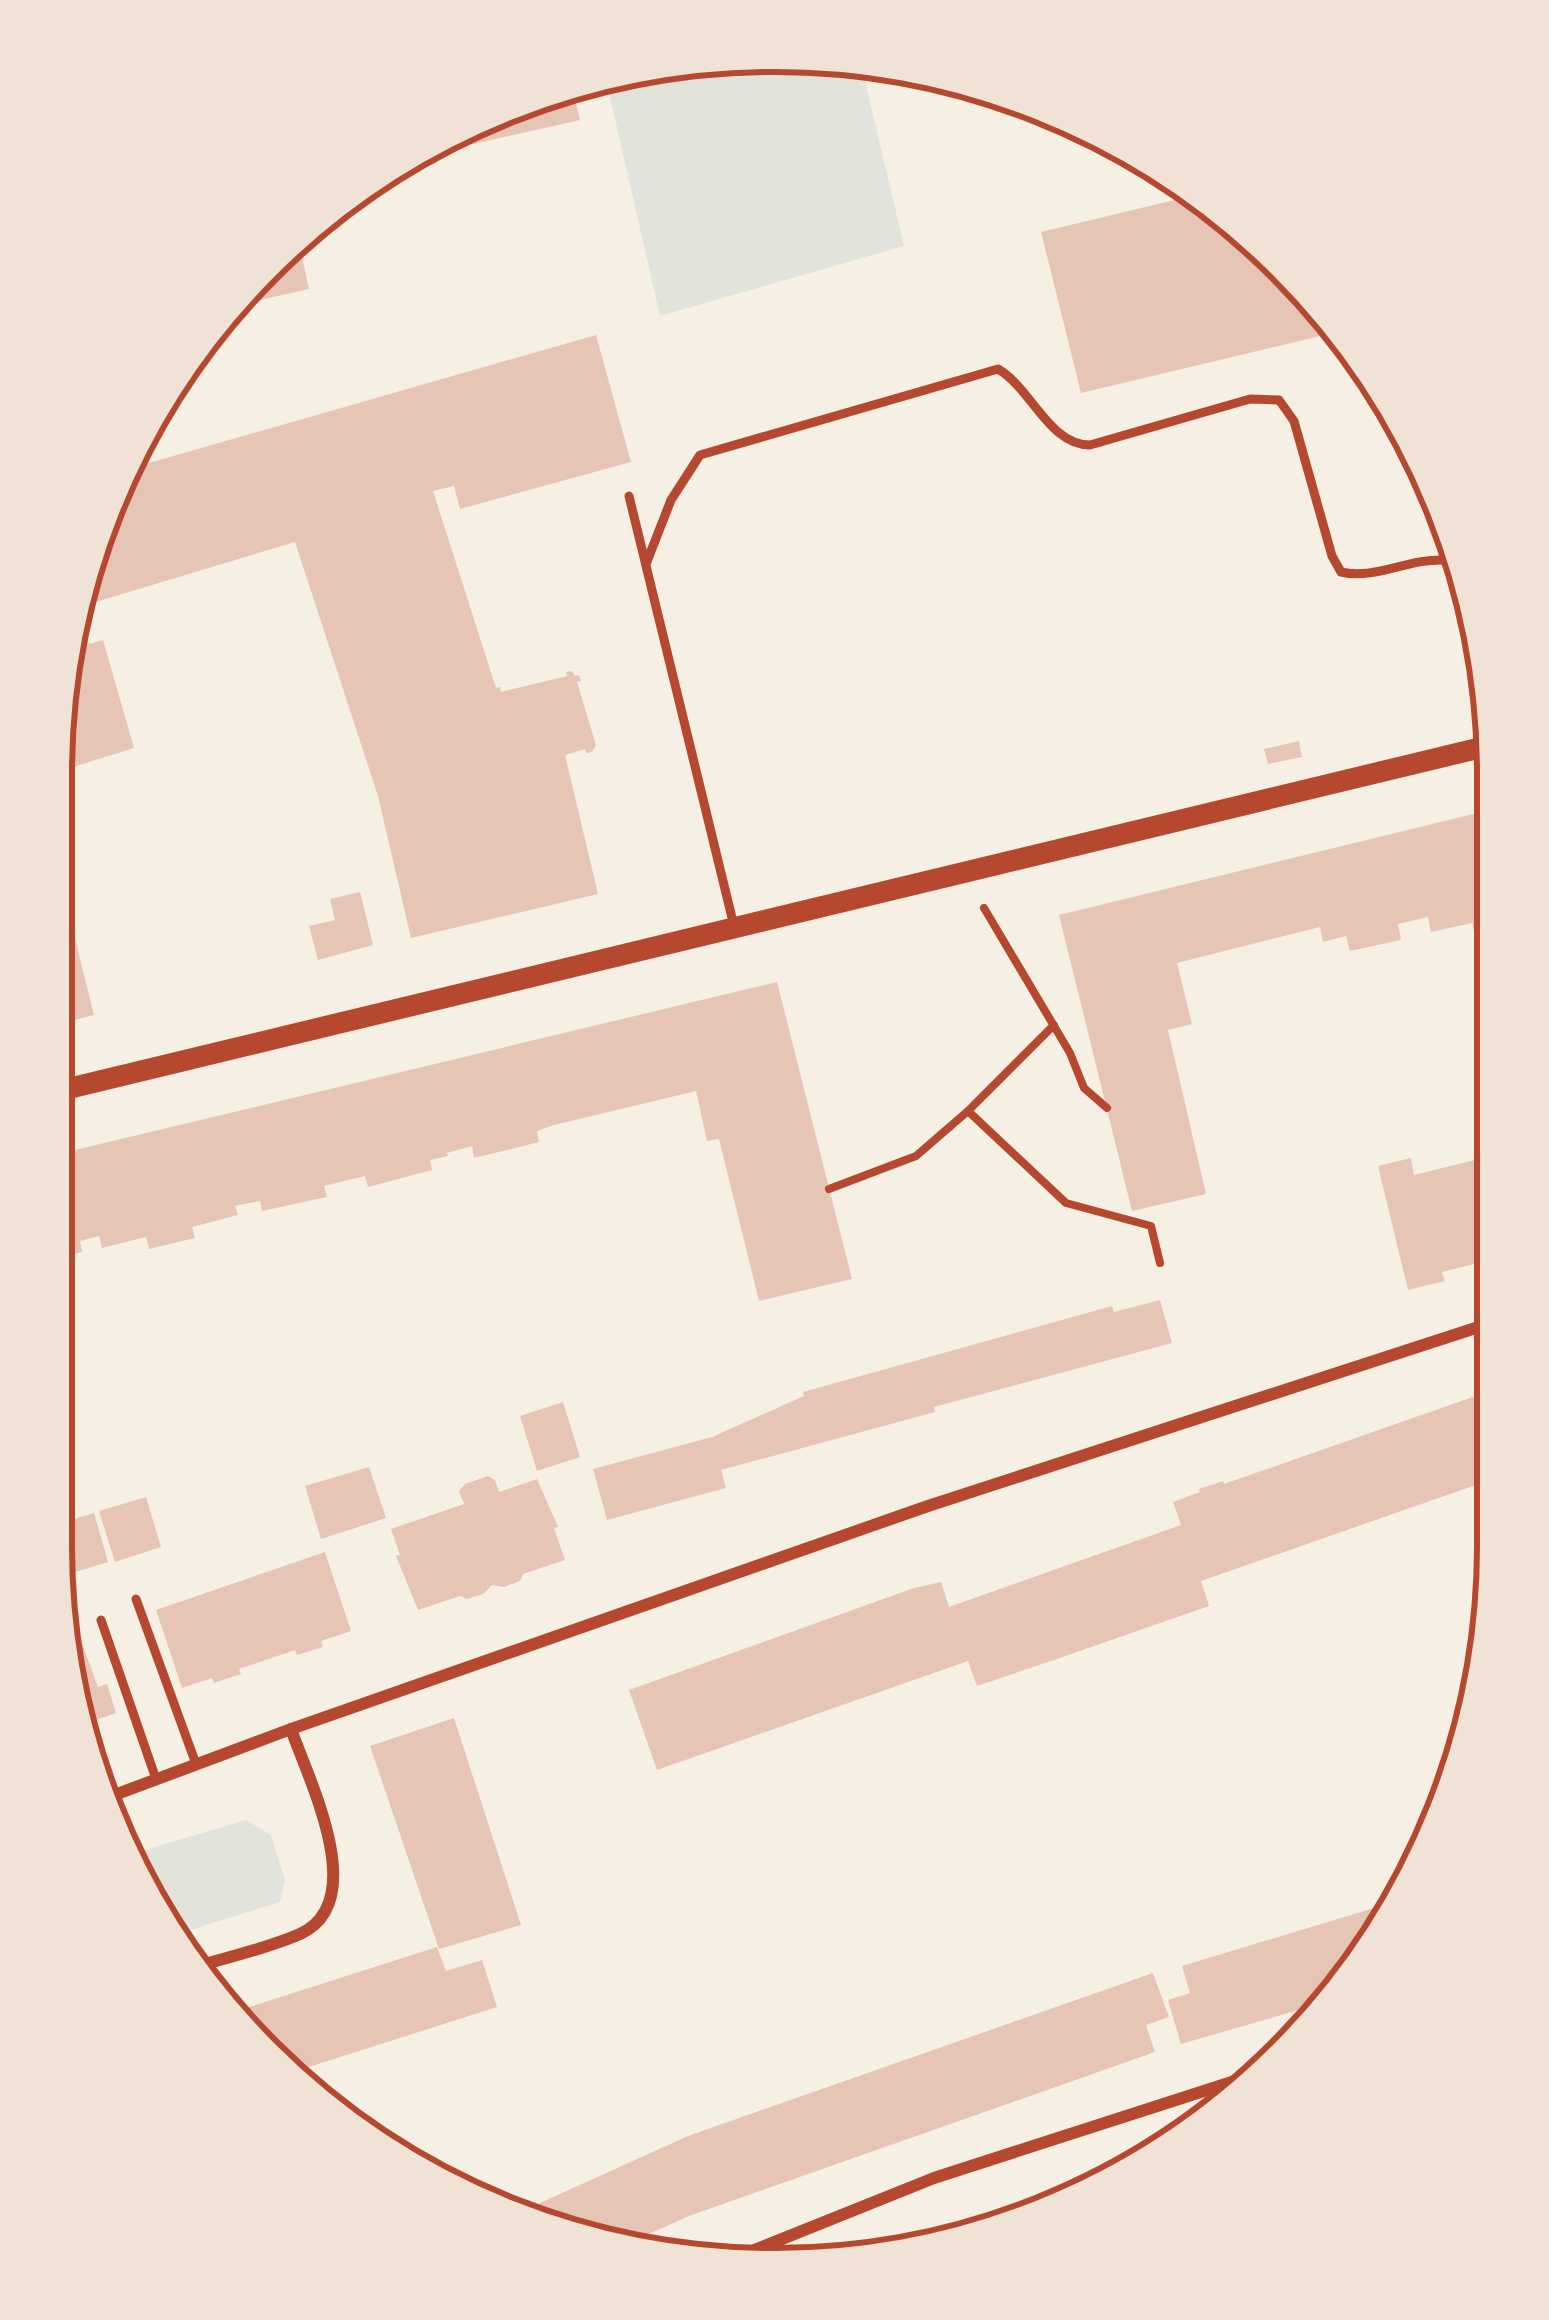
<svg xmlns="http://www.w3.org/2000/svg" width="1549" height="2320" viewBox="0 0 1549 2320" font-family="'Libre Baskerville',serif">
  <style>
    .green { fill: #e2e4dc }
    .building { fill: #e6c5b7 }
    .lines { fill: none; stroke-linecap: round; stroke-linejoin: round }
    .path { stroke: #b5482f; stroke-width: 8 }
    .service { stroke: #b5482f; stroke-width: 9 }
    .minor { stroke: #b5482f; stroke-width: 12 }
    .tertiary { stroke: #b5482f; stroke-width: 21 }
    .rim { fill: none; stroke: #b5482f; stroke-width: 6 }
  </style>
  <rect width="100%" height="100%" fill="#f6efe4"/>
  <!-- green -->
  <g class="green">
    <polygon points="774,51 862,68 904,246 660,316 607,84"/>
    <polygon points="246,1820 271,1835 285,1880 280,1902 168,1937 128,1855"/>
  </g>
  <!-- building -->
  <g class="building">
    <polygon points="573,91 580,120 434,153 436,163 401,171 497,106"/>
    <polygon points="1187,197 1286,262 1333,333 1081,393 1041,232"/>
    <polygon points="298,240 309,289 260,300 254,275 262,263"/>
    <polygon points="596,335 631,462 460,509 454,486 433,491 496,688 500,687 501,692 567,676 566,672 572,671 575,676 579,675 581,681 577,682 596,745 592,752 586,753 585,749 565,755 598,894 411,938 378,796 295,542 79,607 121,471"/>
    <polygon points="79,609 89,644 103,640 134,748 57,772 57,679"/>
    <polygon points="1299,741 1302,757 1268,764 1264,749"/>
    <polygon points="1498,808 1497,927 1474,932 1472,923 1431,932 1428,917 1398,924 1401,940 1350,951 1346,936 1323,942 1320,927 1177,963 1192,1024 1168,1030 1206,1194 1132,1211 1059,915"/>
    <polygon points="360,892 373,945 318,960 309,926 335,920 330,899"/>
    <polygon points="75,938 94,1015 55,1025 55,943"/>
    <polygon points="777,982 852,1279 759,1301 719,1139 707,1141 696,1091 554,1125 537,1131 539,1142 474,1158 472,1146 447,1153 448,1156 430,1160 432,1170 368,1187 365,1176 324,1186 327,1197 262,1211 260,1201 235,1206 238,1215 192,1227 195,1238 149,1249 146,1237 102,1248 99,1236 80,1241 82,1252 53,1259 54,1155"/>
    <polygon points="1487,1157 1495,1190 1494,1259 1442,1272 1445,1281 1408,1290 1378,1166 1411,1158 1414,1175"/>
    <polygon points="1160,1300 1172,1343 934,1407 935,1412 721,1470 726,1488 607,1520 593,1469 712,1437 804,1396 803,1392 1112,1306 1114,1312"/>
    <polygon points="1487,1392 1493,1409 1493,1479 1201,1581 1209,1606 1054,1660 977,1686 968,1661 657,1770 629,1690 914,1588 941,1582 949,1607 1181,1525 1173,1502 1200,1492 1199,1489 1223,1481 1224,1484"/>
    <polygon points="563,1402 580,1457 537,1471 520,1416"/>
    <polygon points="369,1467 386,1518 321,1539 305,1486"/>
    <polygon points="488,1476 495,1480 499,1492 537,1479 558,1527 554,1528 565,1560 523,1574 520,1581 504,1587 492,1585 483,1594 467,1599 460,1596 418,1610 396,1556 400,1555 391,1529 464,1504 459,1491 465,1484"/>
    <polygon points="146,1497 161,1547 115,1562 99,1511"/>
    <polygon points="94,1513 108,1562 56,1578 51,1526"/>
    <polygon points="325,1552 351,1631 321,1641 323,1647 297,1655 295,1650 239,1669 241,1674 214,1683 212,1678 182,1688 156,1610"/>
    <polygon points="77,1630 98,1687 107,1684 116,1713 81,1725 66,1634"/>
    <polygon points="454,1718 521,1925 439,1949 370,1746"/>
    <polygon points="1397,1901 1326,2002 1181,2044 1168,2000 1190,1993 1182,1966"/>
    <polygon points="437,1947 446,1971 482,1960 497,2007 290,2073 234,2012"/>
    <polygon points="1153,1973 1169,2017 1146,2025 1155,2052 689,2216 626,2244 509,2217 688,2136"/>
  </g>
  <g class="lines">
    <!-- path -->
    <g class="path">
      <polyline points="984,908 1070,1053 1084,1088 1107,1108"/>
      <polyline points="968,1111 1066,1203 1151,1226 1160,1263"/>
      <polyline points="829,1189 916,1156 968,1111 1054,1025"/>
    </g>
    <!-- service -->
    <g class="service">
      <polyline points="629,496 734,926"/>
      <path d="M 646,564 L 671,500 L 700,455 L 998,369 C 1031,388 1049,445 1090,445 L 1250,399 L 1279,400 L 1294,421 L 1332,556 L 1341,572 C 1376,580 1409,558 1445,560 L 1460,584"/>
      <polyline points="136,1599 196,1764"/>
      <polyline points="101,1620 156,1779"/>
    </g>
    <!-- minor -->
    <g class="minor">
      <polyline points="101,1800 291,1729 928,1506 1494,1322"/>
      <path d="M 192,1968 C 227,1957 266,1949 300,1934 C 371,1902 309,1781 291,1729"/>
      <polyline points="717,2265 934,2178 1269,2070"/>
    </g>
    <!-- tertiary -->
    <polyline class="tertiary" points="54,1092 1492,745"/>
  </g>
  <!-- crop -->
  <path d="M0 0H1549V2320H0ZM774 72H775A702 702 0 0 1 1477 774V1546A702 702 0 0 1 775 2248H774A702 702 0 0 1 72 1546V774A702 702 0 0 1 774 72Z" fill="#f1e2d6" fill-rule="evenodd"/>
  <path class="rim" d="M774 72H775A702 702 0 0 1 1477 774V1546A702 702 0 0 1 775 2248H774A702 702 0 0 1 72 1546V774A702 702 0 0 1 774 72Z"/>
</svg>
